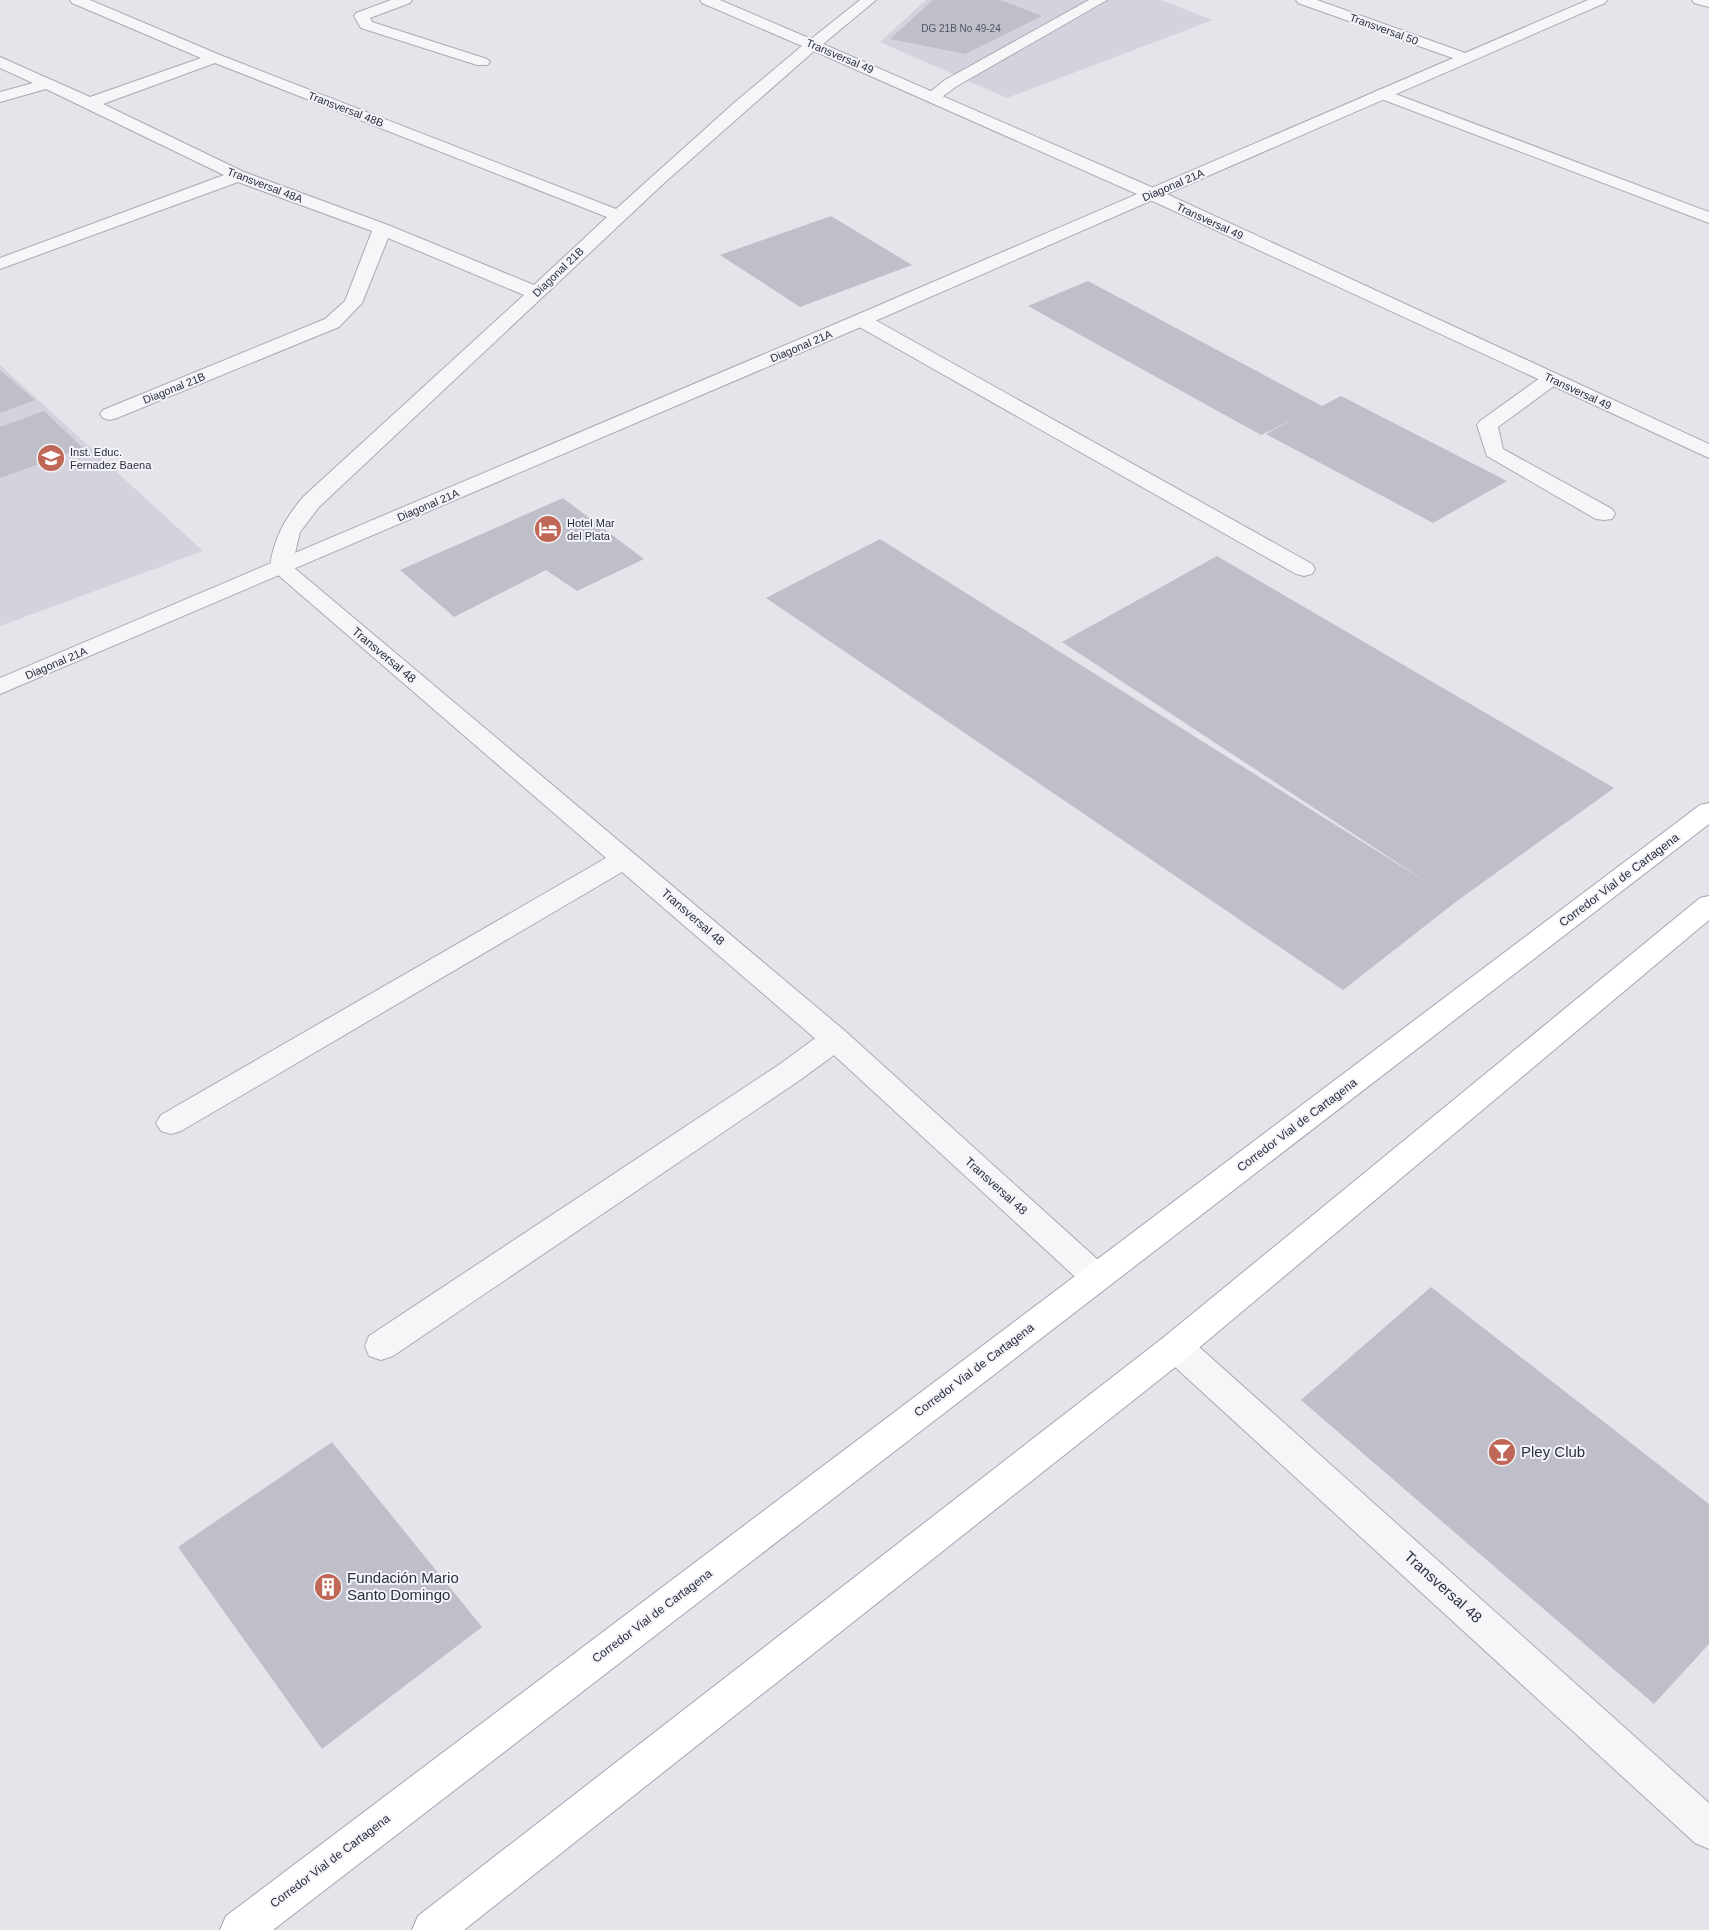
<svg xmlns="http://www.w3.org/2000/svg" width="1709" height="1930" viewBox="0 0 1709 1930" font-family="Helvetica,sans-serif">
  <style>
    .built { fill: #d2d3dc }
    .building { fill: #bebfc9 }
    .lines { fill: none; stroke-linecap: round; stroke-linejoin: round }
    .service-casing { stroke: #a9aab4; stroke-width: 2 }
    .minor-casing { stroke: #a9aab4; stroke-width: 2 }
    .tertiary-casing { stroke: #a9aab4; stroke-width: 2 }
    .primary-casing { stroke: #a4a6b4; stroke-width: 2 }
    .service { fill: #f6f6f9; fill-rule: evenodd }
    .minor { fill: #f6f6f9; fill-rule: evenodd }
    .tertiary { fill: #f6f6f9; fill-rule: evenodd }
    .primary { fill: #fff; fill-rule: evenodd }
    .labels { text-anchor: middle; stroke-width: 4; stroke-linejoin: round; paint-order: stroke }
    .number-label { font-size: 10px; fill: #515263 }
    .far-street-label { font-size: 11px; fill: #2d2e41; stroke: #f3f4f8 }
    .far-poi-label { font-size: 11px; fill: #2d2e41; stroke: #f3f4f8; text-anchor: start }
    .street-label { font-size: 12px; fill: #2d2e41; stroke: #f3f4f8 }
    .near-poi-label { font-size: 15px; fill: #2d2e41; stroke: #f3f4f8; text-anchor: start }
    .near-street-label { font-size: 15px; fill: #2d2e41; stroke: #f3f4f8 }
  </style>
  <rect width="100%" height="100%" fill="#e4e4ea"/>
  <!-- built -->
  <g class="built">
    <polygon points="926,0 1161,0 1213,20 1007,98 880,42"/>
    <polygon points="0,365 203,551 0,626"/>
  </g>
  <!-- building -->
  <g class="building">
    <polygon points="933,0 1000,0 1042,16 965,54 890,39"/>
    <polygon points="831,216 912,265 800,307 720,255"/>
    <polygon points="1088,281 1322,406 1341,396 1507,481 1433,523 1266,434 1296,418 1261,435 1028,306"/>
    <polygon points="0,370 35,400 0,413"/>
    <polygon points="44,411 83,448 0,478 0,427"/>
    <polygon points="563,498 644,559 577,591 546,570 454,617 400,570"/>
    <polygon points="880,539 1428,883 1062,642 1217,556 1614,788 1457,901 1343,990 766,598"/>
    <polygon points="1431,1287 1709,1504 1709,1644 1654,1704 1301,1400"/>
    <polygon points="332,1442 482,1627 322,1749 178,1547"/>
  </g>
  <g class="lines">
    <defs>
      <g id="service">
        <polygon points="1089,0 1107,0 957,86 939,99 927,99 925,96 945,80"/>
        <polygon points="861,314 868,316 1312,564 1315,569 1312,574 1304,576 1296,574 854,324 852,320 854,316"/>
        <polygon points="1551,373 1558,375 1561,379 1558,383 1498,427 1503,449 1612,509 1615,514 1612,519 1604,520 1596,519 1487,456 1477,425 1480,421 1544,375"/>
        <polygon points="835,1028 845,1031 849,1039 845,1047 800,1080 393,1356 381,1360 369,1356 365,1346 369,1336 780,1064 825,1031"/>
      </g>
      <g id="minor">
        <path d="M 70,0 L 90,0 L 220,55 L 616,209 L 734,103 L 802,46 L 702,3 L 700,0 L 720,0 L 811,39 L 860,0 L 876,0 L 823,44 L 1158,190 L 1709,444 L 1709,458 L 1146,198 L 814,51 L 663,184 L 319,507 L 300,532 L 292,566 L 845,1031 L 1107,1268 L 1112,1277 L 1107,1286 L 1096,1290 L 1085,1286 L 825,1047 L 622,872 L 181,1131 L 171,1134 L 161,1131 L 156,1123 L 161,1115 L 606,858 L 270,568 C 273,539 285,519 303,497 L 524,295 L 388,238 L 362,303 L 339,327 L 117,418 L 110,420 L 103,418 L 100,414 L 103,410 L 325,319 L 345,301 L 372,231 L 238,182 L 0,269 L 0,258 L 224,175 L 46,89 L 0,102 L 0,92 L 33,83 L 0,68 L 0,57 L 90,97 L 201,58 L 72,3 ZM 215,63 L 607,217 L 534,285 L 388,225 L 244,172 L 103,104 Z"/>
        <polygon points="391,0 412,0 410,3 370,18 372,22 487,59 490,62 487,65 477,65 361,28 354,16 356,13"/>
        <polygon points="1296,0 1317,0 1471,55 1474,58 1471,61 1461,61 1298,3"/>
        <polygon points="1692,0 1709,0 1709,7 1694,3"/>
        <polygon points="1382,89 1709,212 1709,223 1376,97 1374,94 1376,91"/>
        <polygon points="1176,1333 1188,1337 1709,1803 1709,1849 1695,1843 1164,1357 1160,1347 1164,1337"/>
      </g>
      <polygon id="tertiary" points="1588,0 1607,0 1605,3 868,324 0,694 0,678 854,316"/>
      <g id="primary">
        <polygon points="1709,803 1709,824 273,1930 220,1930 226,1916 1700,805"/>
        <polygon points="1709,896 1709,920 1188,1357 464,1930 412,1930 418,1916 1164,1337 1700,898"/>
      </g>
    </defs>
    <!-- service casing -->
    <use href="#service" class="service-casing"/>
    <!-- minor casing -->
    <use href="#minor" class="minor-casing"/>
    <!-- tertiary casing -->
    <use href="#tertiary" class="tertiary-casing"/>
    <!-- primary casing -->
    <use href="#primary" class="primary-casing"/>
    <!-- service -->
    <use href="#service" class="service"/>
    <!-- minor -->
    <use href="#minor" class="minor"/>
    <!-- tertiary -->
    <use href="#tertiary" class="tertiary"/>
    <!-- primary -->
    <use href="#primary" class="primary"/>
  </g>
  <!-- icons -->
  <defs>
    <symbol id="school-disc" viewBox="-11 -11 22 22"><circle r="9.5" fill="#c06857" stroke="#f3f4f8"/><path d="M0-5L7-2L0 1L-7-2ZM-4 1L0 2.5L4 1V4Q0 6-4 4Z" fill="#fff"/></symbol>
    <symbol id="hotel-disc" viewBox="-11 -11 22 22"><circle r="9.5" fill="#c06857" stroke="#f3f4f8"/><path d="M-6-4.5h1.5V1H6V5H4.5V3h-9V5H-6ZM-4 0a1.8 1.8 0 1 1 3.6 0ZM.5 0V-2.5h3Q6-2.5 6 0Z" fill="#fff"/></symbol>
    <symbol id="bar-disc" viewBox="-11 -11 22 22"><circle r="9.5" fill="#c06857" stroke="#f3f4f8"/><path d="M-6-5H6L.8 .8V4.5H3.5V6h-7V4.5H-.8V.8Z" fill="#fff"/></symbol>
    <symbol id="building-disc" viewBox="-11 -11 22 22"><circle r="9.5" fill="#c06857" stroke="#f3f4f8"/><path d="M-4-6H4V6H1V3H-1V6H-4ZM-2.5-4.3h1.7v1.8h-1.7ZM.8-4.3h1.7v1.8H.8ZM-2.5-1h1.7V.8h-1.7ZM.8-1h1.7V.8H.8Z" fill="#fff"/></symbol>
  </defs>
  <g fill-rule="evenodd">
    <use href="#school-disc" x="35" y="442" width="32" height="32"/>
    <use href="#hotel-disc" x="532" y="513" width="32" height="32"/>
    <use href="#bar-disc" x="1486" y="1436" width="32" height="32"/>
    <use href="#building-disc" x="312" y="1571" width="32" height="32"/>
  </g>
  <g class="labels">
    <!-- number labels -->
    <g class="number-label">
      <text x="961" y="32">DG 21B No 49-24</text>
    </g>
    <!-- far-street labels -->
    <g class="far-street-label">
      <text transform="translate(1384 29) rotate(20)" y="4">Transversal 50</text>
      <text transform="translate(840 56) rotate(23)" y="4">Transversal 49</text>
      <text transform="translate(346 109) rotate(21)" y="4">Transversal 48B</text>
      <text transform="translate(265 185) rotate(21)" y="4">Transversal 48A</text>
      <text transform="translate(1173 185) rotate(-23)" y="4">Diagonal 21A</text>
      <text transform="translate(1210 221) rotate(25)" y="4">Transversal 49</text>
      <text transform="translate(558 272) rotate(-44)" y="4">Diagonal 21B</text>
      <text transform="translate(801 346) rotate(-23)" y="4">Diagonal 21A</text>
      <text transform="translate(174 388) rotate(-22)" y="4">Diagonal 21B</text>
      <text transform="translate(1578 391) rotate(25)" y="4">Transversal 49</text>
      <text transform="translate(428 505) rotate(-23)" y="4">Diagonal 21A</text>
      <text transform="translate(56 663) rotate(-23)" y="4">Diagonal 21A</text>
    </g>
    <!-- far-poi labels -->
    <g class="far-poi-label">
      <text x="70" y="456">Inst. Educ.<tspan x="70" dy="13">Fernadez Baena</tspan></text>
      <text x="567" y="527">Hotel Mar<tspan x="567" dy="13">del Plata</tspan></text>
    </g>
    <!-- street labels -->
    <g class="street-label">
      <text transform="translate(384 655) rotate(40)" y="4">Transversal 48</text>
      <text transform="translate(1619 880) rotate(-37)" y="4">Corredor Vial de Cartagena</text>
      <text transform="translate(693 917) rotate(41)" y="4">Transversal 48</text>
      <text transform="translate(1297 1125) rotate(-37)" y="4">Corredor Vial de Cartagena</text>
      <text transform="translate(996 1186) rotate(42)" y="4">Transversal 48</text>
      <text transform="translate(974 1370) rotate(-37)" y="4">Corredor Vial de Cartagena</text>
      <text transform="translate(652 1616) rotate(-37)" y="4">Corredor Vial de Cartagena</text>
      <text transform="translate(330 1861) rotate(-37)" y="4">Corredor Vial de Cartagena</text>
    </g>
    <!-- near-poi labels -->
    <g class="near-poi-label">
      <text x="1521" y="1457">Pley Club</text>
      <text x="347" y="1583">Fundación Mario<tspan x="347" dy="17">Santo Domingo</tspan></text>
    </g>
    <!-- near-street labels -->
    <g class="near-street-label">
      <text transform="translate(1443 1587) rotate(42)" y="5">Transversal 48</text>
    </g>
  </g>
</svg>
